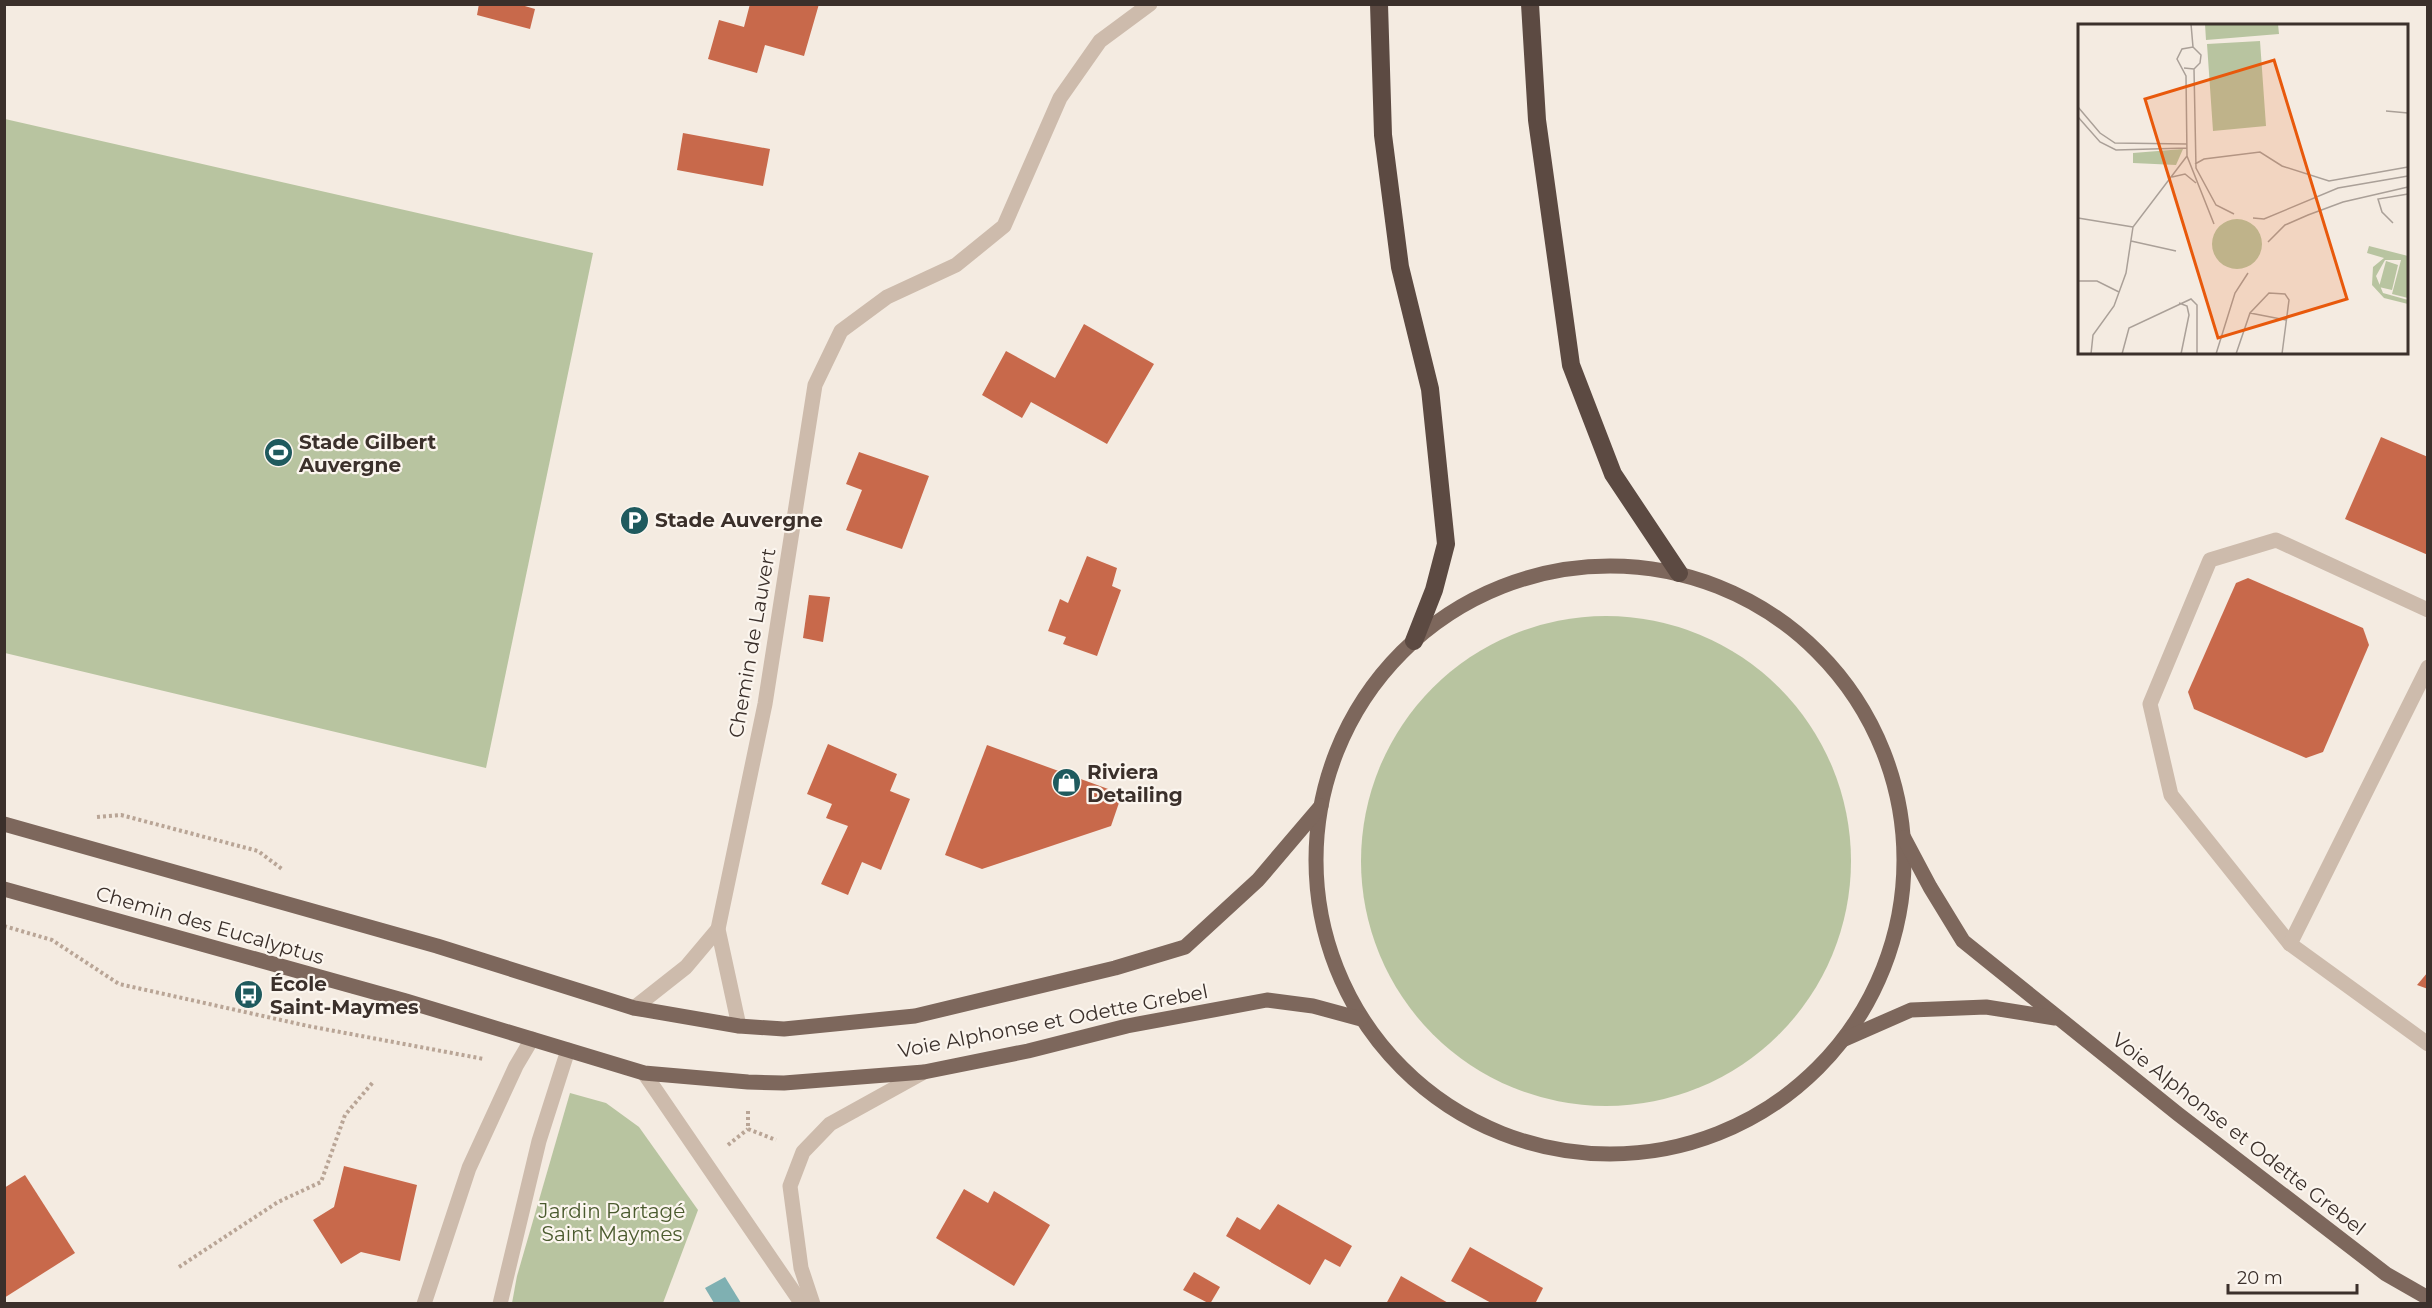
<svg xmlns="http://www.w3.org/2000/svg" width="2432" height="1308" viewBox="0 0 2432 1308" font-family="Montserrat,sans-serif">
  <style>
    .green { fill: #b8c4a0 }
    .water { fill: #7fb0b2 }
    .building { fill: #c8694b }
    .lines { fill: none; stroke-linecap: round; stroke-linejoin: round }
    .path { stroke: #b9a596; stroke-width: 4; stroke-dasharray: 3 3; stroke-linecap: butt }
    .minor { stroke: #cdbbac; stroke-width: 15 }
    .major { stroke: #7d675c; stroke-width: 15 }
    .highway { stroke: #5c4a42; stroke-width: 18 }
    .labels { text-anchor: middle; stroke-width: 4.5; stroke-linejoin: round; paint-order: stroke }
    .poi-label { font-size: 20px; font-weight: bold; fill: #3b302b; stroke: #fbf5ee; text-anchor: start }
    .street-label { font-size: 20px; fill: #3b302b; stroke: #fbf5ee }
    .park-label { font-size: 20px; fill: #4a5a2e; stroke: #fbf5ee }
    .inset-road { fill: none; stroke: #aaa098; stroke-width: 1.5 }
    .view { fill: #e8590c; fill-opacity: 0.15; stroke: #e8590c; stroke-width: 3 }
    .inset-edge { fill: none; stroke: #3b302b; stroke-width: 3 }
  </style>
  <rect width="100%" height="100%" fill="#f4ebe1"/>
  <!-- green -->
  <g class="green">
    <polygon points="5,119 593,253 486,768 5,653"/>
    <circle cx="1606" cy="861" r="245"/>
    <polygon points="570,1093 606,1103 639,1127 698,1210 663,1303 512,1303 517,1276"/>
  </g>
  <!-- water -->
  <polygon class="water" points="725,1277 741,1303 714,1303 705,1288"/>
  <!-- building -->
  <g class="building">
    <polygon points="479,4 518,4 535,9 530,29 477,15"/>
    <polygon points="750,4 819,4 804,56 765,45 757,73 708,59 719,20 744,27"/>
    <polygon points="683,133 770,149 763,186 677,170"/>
    <polygon points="1084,324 1154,364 1107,444 1031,402 1022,418 982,395 1006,351 1055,378"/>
    <polygon points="2381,437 2428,457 2428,555 2345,519"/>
    <polygon points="859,452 929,476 902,549 846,530 862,490 846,484"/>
    <polygon points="1087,556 1117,568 1112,586 1121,590 1097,656 1063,644 1066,637 1048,631 1060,599 1068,603"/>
    <polygon points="2248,578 2363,628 2369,645 2323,752 2306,758 2194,709 2188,692 2236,583"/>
    <polygon points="809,595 830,597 823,642 803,638"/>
    <polygon points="828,744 897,774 890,791 910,799 881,870 862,862 848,895 821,884 848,826 826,818 832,804 807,794"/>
    <polygon points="987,745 1122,794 1111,826 982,869 945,855"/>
    <polygon points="2428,972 2428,989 2417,985"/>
    <polygon points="344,1166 417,1185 400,1261 361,1252 341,1264 313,1220 334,1207"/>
    <polygon points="25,1175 75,1253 4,1298 4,1188"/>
    <polygon points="964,1189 988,1203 994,1191 1050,1225 1014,1286 936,1238"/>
    <polygon points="1278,1204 1352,1246 1340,1267 1325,1259 1310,1285 1226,1236 1237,1217 1260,1230"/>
    <polygon points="1470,1247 1543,1288 1535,1304 1493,1304 1451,1281"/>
    <polygon points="1194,1272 1220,1287 1210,1304 1183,1290"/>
    <polygon points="1401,1276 1450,1304 1386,1304"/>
  </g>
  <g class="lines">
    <!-- path -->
    <g class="path">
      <polyline points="97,817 121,815 258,851 282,869"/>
      <polyline points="4,926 52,940 119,984 308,1026 484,1059"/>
      <polyline points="748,1111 748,1129"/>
      <polyline points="748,1129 776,1140"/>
      <polyline points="728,1145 748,1129"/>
      <polyline points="179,1267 278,1202 321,1182 345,1115 374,1081"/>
    </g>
    <!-- minor -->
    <g class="minor">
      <polyline points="2428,610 2276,540 2210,560 2150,704 2171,795 2290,944 2428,1044"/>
      <polyline points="2290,944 2428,667"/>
      <polyline points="634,1008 686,967 718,929"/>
      <polyline points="739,1026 718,929 765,704 815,385 841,331 887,297 956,265 1004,226 1060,98 1100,41 1150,4"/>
      <polyline points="644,1073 802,1304"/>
      <polyline points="424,1304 469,1168 516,1066 532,1039"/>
      <polyline points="500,1304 539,1141 568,1050"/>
      <polyline points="813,1304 801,1268 790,1186 803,1152 830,1124 924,1072"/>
    </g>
    <!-- major -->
    <g class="major">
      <circle cx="1610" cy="860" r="294"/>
      <polyline points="4,824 437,946 634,1008 739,1026 784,1029 915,1016 1115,968 1185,947 1258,880 1321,806"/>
      <polyline points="1904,838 1930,887 1963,941 2178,1114 2386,1274 2428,1298"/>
      <polyline points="4,889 406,1001 644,1073 748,1082 784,1083 924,1072 1028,1051 1127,1026 1267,1000 1313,1006 1361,1019"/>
      <polyline points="1845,1039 1911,1010 1986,1007 2055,1018"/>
    </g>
    <!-- highway -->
    <g class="highway">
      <polyline points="1379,4 1383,135 1400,267 1430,389 1446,544 1434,590 1414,641"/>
      <polyline points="1530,4 1537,120 1571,365 1613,474 1679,573"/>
    </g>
  </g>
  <!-- icons -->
  <defs>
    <symbol id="stadium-disc" viewBox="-11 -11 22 22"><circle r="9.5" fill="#1f5a5e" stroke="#fbf5ee"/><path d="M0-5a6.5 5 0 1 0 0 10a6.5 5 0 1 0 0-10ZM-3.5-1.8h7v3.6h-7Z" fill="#fff"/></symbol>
    <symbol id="parking-disc" viewBox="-11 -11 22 22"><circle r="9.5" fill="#1f5a5e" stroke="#fbf5ee"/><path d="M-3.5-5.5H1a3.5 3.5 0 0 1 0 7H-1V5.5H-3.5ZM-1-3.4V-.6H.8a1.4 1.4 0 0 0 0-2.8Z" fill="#fff"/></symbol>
    <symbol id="shop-disc" viewBox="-11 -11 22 22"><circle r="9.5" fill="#1f5a5e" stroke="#fbf5ee"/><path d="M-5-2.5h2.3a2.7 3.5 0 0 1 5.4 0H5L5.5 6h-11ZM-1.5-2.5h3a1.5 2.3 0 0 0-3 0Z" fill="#fff"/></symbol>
    <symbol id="bus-disc" viewBox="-11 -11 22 22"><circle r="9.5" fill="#1f5a5e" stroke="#fbf5ee"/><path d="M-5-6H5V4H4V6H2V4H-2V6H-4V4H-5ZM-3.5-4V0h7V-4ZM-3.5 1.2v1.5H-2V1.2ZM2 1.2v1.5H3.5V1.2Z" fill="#fff"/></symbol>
  </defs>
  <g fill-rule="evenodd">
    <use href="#stadium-disc" x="262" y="436" width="33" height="33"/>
    <use href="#parking-disc" x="618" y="504" width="33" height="33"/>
    <use href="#shop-disc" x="1050" y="766" width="33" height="33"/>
    <use href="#bus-disc" x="232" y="978" width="33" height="33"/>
  </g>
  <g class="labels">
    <!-- poi labels -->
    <g class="poi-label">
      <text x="299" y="449">Stade Gilbert<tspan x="299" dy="23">Auvergne</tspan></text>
      <text x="655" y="527">Stade Auvergne</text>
      <text x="1087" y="779">Riviera<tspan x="1087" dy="23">Detailing</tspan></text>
      <text x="270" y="991">École<tspan x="270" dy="23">Saint-Maymes</tspan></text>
    </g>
    <!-- street labels -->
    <g class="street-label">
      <text transform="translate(752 643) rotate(-80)" y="7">Chemin de Lauvert</text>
      <text transform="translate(210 925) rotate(16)" y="7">Chemin des Eucalyptus</text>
      <text transform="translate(1053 1021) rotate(-11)" y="7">Voie Alphonse et Odette Grebel</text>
      <text transform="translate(2239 1134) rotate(38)" y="7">Voie Alphonse et Odette Grebel</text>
    </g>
    <!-- park labels -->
    <g class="park-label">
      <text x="612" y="1218">Jardin Partagé<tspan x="612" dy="23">Saint Maymes</tspan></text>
    </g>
  </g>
  <!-- overview -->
  <g transform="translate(2078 24)">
    <rect width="330" height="330" fill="#f4ebe1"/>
    <path d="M 127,0 L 200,0 L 201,10 L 128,16 ZM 182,17 L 188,102 L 135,107 L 129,20 ZM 105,125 L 98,141 L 55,139 L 55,129 ZM134 220a25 25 0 1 1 50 0a25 25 0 1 1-50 0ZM 291,222 L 330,232 L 330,274 L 314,270 L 323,236 L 307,236 L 298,252 L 305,269 L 330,276 L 330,280 L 306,274 L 294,261 L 295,243 L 306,234 L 289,229 ZM 308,237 L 320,241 L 314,266 L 301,263 Z" fill="#b8c4a0"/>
    <path class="inset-road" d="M 113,0 L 115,23M 106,44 L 116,45 L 122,39 L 123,31 L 115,23 L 104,25 L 99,35 L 108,52 L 109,132 L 136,200M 116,45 L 118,144 L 138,181 L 156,190M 0,83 L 22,109 L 37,119 L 109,120M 308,87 L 330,89M 0,93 L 22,118 L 38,126 L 109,124M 117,140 L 126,135 L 182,128 L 204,142 L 251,157 L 330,143M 94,153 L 107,150 L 118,159M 0,194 L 55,203M 175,194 L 186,195 L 260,164 L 330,152M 315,199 L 304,188 L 300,175 L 330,170M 53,217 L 98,227M 190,218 L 207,201 L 230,191 L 265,178 L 330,163M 0,257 L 19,257 L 41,268M 101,279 L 109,282 L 111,291 L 103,330M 172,289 L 208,296M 13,330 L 15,311 L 36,282 L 48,249 L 55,203 L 109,132M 44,330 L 51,304 L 113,275 L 119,281 L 119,330M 138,330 L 157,269 L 170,249M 158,330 L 172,289 L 191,269 L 207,270 L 211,276 L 204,330"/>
    <path class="view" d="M 196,36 L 269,275 L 140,314 L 67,75 Z"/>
    <rect width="330" height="330" class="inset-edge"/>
  </g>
  <!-- border -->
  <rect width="2432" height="1308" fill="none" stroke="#3b302b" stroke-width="12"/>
  <!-- scale -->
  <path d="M2228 1284v9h129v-9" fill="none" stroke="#3b302b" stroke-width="3"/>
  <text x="2237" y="1284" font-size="18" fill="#3b302b" stroke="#fbf5ee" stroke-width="4.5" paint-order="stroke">20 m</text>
</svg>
